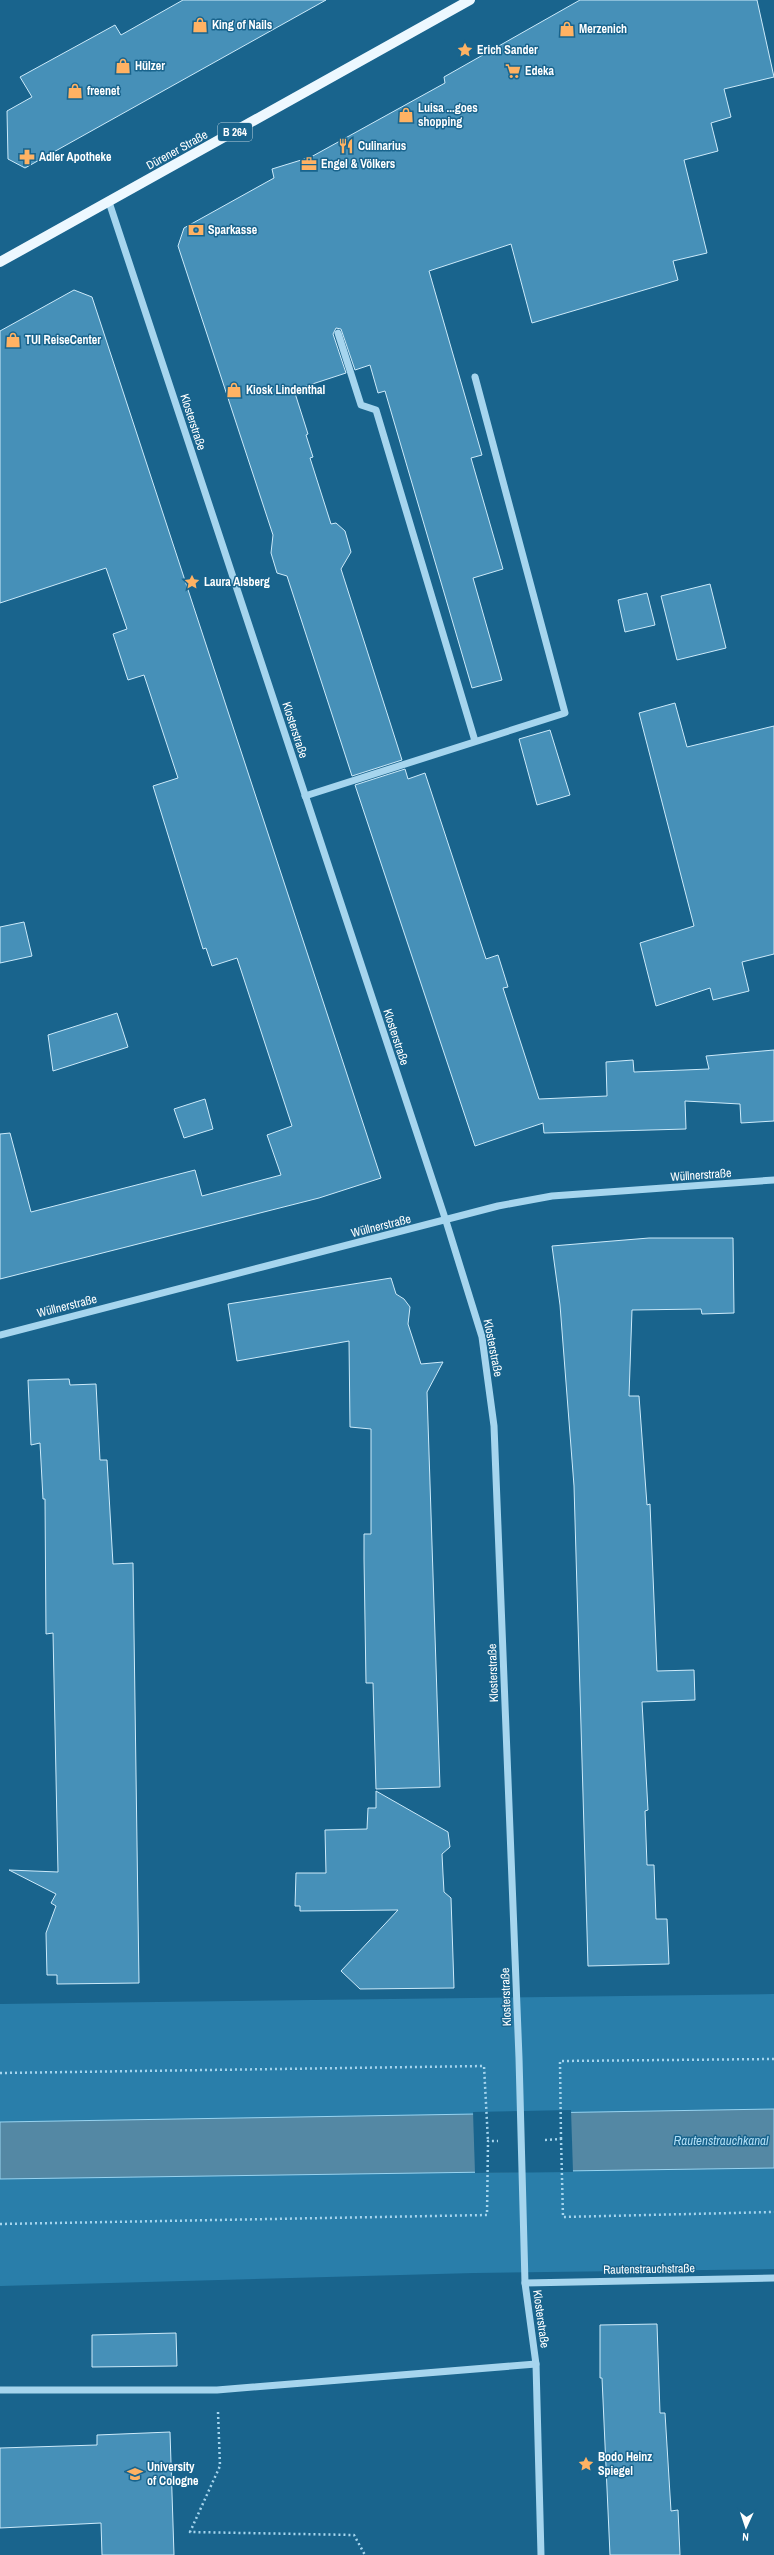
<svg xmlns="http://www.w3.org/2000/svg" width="774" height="2555" viewBox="0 0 774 2555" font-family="'Archivo Narrow',sans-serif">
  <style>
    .green { fill: #297eaa }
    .water { fill: #5488a4; stroke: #98d3f0 }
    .pier { fill: #19648d }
    .building { fill: #4690b8; stroke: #cceafa }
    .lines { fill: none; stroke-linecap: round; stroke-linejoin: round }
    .path { stroke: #a6d5ee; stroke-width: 2.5; stroke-dasharray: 2 3; stroke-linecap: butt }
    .minor { stroke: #a6d5ee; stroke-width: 7 }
    .major { stroke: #edf8ff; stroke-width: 10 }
    .labels { text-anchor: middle; stroke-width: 3; stroke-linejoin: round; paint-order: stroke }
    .shield { fill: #19648d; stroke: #bad0dd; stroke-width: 1 }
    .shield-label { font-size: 11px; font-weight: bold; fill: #fff }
    .poi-label { font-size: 12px; font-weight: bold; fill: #fff; stroke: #19648d; text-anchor: start }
    .street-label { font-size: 12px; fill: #fff; stroke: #19648d }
    .water-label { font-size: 13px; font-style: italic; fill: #b1def5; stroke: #19648d }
  </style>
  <rect width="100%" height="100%" fill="#19648d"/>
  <!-- green -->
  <polygon class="green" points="774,1994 774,2269 474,2273 0,2286 0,2004"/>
  <!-- water -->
  <polygon class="water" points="774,2109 774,2168 0,2179 0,2122"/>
  <!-- pier -->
  <polygon class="pier" points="571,2110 573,2172 475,2173 473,2112"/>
  <!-- building -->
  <g class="building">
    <polygon points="183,0 326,0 25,168 8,159 7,111 32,97 20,77 115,25 121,35"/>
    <polygon points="580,0 757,0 774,77 724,89 731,117 711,123 718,151 684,160 707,253 673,261 678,280 532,323 511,244 429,271 482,455 471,458 503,569 473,578 502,680 472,688 385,391 378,393 370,365 355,370 341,329 336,328 333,334 346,373 294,390 308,434 306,435 313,457 310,458 331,524 336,523 345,531 351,552 341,569 402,760 352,776 287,576 277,573 271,553 273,535 178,246 184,228 274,178 272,169 311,157 445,83 444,77"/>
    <polygon points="74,290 92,297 381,1178 319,1198 0,1279 0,1134 10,1133 31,1212 195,1170 202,1196 281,1175 267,1135 292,1126 237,958 212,966 206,948 203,949 153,786 178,778 144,675 128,680 113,634 127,629 106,568 0,603 0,331"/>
    <polygon points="710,584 726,648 677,660 661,596"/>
    <polygon points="647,593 655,625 625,632 618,600"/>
    <polygon points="675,703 687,747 774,726 774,954 742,962 749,991 713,1000 710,988 656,1006 640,943 694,926 639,713"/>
    <polygon points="550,730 570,795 537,805 519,739"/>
    <polygon points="405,769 408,779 425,773 486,959 498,955 508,987 503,988 539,1099 607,1096 606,1062 633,1060 634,1072 709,1069 706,1056 774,1050 774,1121 741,1123 740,1104 685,1101 686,1129 544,1133 543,1123 475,1146 355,785"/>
    <polygon points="24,922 32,956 0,963 0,927"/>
    <polygon points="117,1013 128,1047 53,1071 48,1035"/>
    <polygon points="205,1099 213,1129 184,1138 174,1109"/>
    <polygon points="649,1238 733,1238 734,1313 702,1314 701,1309 632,1310 629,1396 639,1396 647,1505 650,1504 657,1671 694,1670 695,1700 642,1702 648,1810 645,1811 647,1865 654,1865 656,1919 667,1919 669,1964 588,1966 574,1486 560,1305 552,1246"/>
    <polygon points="391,1278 396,1294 404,1299 410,1307 408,1324 421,1364 443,1362 427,1392 440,1787 376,1789 373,1683 366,1683 364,1559 364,1534 371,1534 371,1429 350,1427 349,1341 237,1361 228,1304"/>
    <polygon points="69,1379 70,1385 96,1384 100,1460 107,1460 113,1564 133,1563 139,1983 57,1984 57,1975 47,1975 46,1933 56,1906 51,1903 56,1894 9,1870 58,1872 53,1633 46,1634 45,1499 43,1499 40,1443 31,1445 28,1380"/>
    <polygon points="376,1791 448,1832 450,1847 442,1854 443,1874 444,1892 451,1898 454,1988 360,1989 341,1971 398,1910 300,1911 300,1906 295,1906 296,1873 326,1873 325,1830 367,1829 368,1808 376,1808"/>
    <polygon points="657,2324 660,2413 665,2413 671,2511 678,2510 680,2555 610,2555 602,2378 600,2378 600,2325"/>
    <polygon points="176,2333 177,2366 92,2367 92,2335"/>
    <polygon points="170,2432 174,2555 102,2555 101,2523 0,2528 0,2448 97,2445 97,2435"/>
  </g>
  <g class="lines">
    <!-- path -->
    <g class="path">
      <polyline points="0,2073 484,2066 488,2141"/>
      <polyline points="561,2139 560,2061 774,2059"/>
      <polyline points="545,2140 561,2139 563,2217 774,2212"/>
      <polyline points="0,2224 487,2215 488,2141 498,2141"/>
      <polyline points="218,2412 220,2466 190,2532 354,2535 365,2555"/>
    </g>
    <!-- minor -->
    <g class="minor">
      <polyline points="109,202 446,1221 482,1337 494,1426 519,2058 525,2283 536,2364 541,2555"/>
      <polyline points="338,333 361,405 376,410 475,741"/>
      <polyline points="305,796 565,713 475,377"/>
      <polyline points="0,1335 498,1206 552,1196 774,1180"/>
      <polyline points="525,2283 774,2278"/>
      <polyline points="0,2390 217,2390 536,2364"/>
    </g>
    <!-- major -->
    <polyline class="major" points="0,262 470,0"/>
  </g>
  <!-- icons -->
  <defs>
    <symbol id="shop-bare" viewBox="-9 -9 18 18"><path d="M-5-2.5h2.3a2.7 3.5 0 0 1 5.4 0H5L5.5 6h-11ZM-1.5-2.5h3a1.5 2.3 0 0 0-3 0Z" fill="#ffb263" stroke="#19648d" stroke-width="2.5" paint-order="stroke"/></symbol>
    <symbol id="sight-bare" viewBox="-9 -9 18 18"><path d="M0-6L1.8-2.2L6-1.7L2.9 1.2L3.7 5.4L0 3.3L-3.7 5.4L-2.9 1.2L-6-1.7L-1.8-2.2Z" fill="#ffb263" stroke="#19648d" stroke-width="2.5" paint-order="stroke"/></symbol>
    <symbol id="supermarket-bare" viewBox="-9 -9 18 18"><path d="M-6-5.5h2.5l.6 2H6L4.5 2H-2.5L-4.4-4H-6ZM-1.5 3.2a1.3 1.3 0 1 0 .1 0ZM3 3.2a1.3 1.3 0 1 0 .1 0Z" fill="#ffb263" stroke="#19648d" stroke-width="2.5" paint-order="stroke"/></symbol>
    <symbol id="restaurant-bare" viewBox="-9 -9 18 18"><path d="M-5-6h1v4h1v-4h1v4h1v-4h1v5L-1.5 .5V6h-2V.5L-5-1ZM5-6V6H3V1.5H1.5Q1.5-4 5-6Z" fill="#ffb263" stroke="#19648d" stroke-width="2.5" paint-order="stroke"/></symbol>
    <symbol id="pharmacy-bare" viewBox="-9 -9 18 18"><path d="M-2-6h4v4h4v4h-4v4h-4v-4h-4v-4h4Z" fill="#ffb263" stroke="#19648d" stroke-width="2.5" paint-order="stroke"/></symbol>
    <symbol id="office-bare" viewBox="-9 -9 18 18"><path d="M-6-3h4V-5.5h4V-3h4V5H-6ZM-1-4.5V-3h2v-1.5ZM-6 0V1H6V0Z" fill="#ffb263" stroke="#19648d" stroke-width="2.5" paint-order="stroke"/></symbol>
    <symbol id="bank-bare" viewBox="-9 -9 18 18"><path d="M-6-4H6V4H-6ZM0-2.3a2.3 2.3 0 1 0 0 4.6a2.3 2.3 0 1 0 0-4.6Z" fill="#ffb263" stroke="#19648d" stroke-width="2.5" paint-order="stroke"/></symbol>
    <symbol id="university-bare" viewBox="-9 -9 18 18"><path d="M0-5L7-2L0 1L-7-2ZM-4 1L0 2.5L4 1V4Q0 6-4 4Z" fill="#ffb263" stroke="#19648d" stroke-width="2.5" paint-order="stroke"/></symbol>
  </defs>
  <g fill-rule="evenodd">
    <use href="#shop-bare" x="189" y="14" width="22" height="22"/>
    <use href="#shop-bare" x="556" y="18" width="22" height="22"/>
    <use href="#sight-bare" x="454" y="39" width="22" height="22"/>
    <use href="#shop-bare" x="112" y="55" width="22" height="22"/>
    <use href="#supermarket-bare" x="502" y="60" width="22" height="22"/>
    <use href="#shop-bare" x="64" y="80" width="22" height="22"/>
    <use href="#shop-bare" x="395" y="104" width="22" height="22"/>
    <use href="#restaurant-bare" x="335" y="135" width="22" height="22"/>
    <use href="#pharmacy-bare" x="16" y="146" width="22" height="22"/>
    <use href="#office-bare" x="298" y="153" width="22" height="22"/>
    <use href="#bank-bare" x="185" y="219" width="22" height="22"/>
    <use href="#shop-bare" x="2" y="329" width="22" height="22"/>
    <use href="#shop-bare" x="223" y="379" width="22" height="22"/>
    <use href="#sight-bare" x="181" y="571" width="22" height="22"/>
    <use href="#sight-bare" x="575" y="2453" width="22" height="22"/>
    <use href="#university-bare" x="124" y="2463" width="22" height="22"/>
  </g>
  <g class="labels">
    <!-- shield labels -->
    <rect class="shield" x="218" y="123" width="34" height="18" rx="3"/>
    <g class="shield-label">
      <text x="235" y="136">B 264</text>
    </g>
    <!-- poi labels -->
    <g class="poi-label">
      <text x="212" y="29">King of Nails</text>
      <text x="579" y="33">Merzenich</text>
      <text x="477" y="54">Erich Sander</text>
      <text x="135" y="70">Hülzer</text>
      <text x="525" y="75">Edeka</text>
      <text x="87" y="95">freenet</text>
      <text x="418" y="112">Luisa ...goes<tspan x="418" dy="14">shopping</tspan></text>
      <text x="358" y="150">Culinarius</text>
      <text x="39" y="161">Adler Apotheke</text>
      <text x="321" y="168">Engel &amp; Völkers</text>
      <text x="208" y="234">Sparkasse</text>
      <text x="25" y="344">TUI ReiseCenter</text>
      <text x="246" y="394">Kiosk Lindenthal</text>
      <text x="204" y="586">Laura Alsberg</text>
      <text x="598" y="2461">Bodo Heinz<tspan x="598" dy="14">Spiegel</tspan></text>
      <text x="147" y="2471">University<tspan x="147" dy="14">of Cologne</tspan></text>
    </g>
    <!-- street labels -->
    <g class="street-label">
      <text transform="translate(177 150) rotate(-29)" y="4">Dürener Straße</text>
      <text transform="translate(193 422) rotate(72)" y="4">Klosterstraße</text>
      <text transform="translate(295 730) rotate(72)" y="4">Klosterstraße</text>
      <text transform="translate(396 1037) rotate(72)" y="4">Klosterstraße</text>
      <text transform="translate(701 1175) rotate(-4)" y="4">Wüllnerstraße</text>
      <text transform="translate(381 1226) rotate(-14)" y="4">Wüllnerstraße</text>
      <text transform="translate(67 1306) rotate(-14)" y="4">Wüllnerstraße</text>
      <text transform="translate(493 1348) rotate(79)" y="4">Klosterstraße</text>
      <text transform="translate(493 1673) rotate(-92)" y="4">Klosterstraße</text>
      <text transform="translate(506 1997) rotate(-92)" y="4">Klosterstraße</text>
      <text transform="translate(649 2269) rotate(-1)" y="4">Rautenstrauchstraße</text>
      <text transform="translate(541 2319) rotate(82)" y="4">Klosterstraße</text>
    </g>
    <!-- water labels -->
    <g class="water-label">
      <text x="721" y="2145">Rautenstrauchkanal</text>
    </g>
  </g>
  <!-- north arrow -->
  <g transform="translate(746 2527) rotate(183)" stroke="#19648d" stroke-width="3" paint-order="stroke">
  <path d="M0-3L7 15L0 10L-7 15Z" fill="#ffffff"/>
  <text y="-6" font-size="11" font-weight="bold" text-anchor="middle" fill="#ffffff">N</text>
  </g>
</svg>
